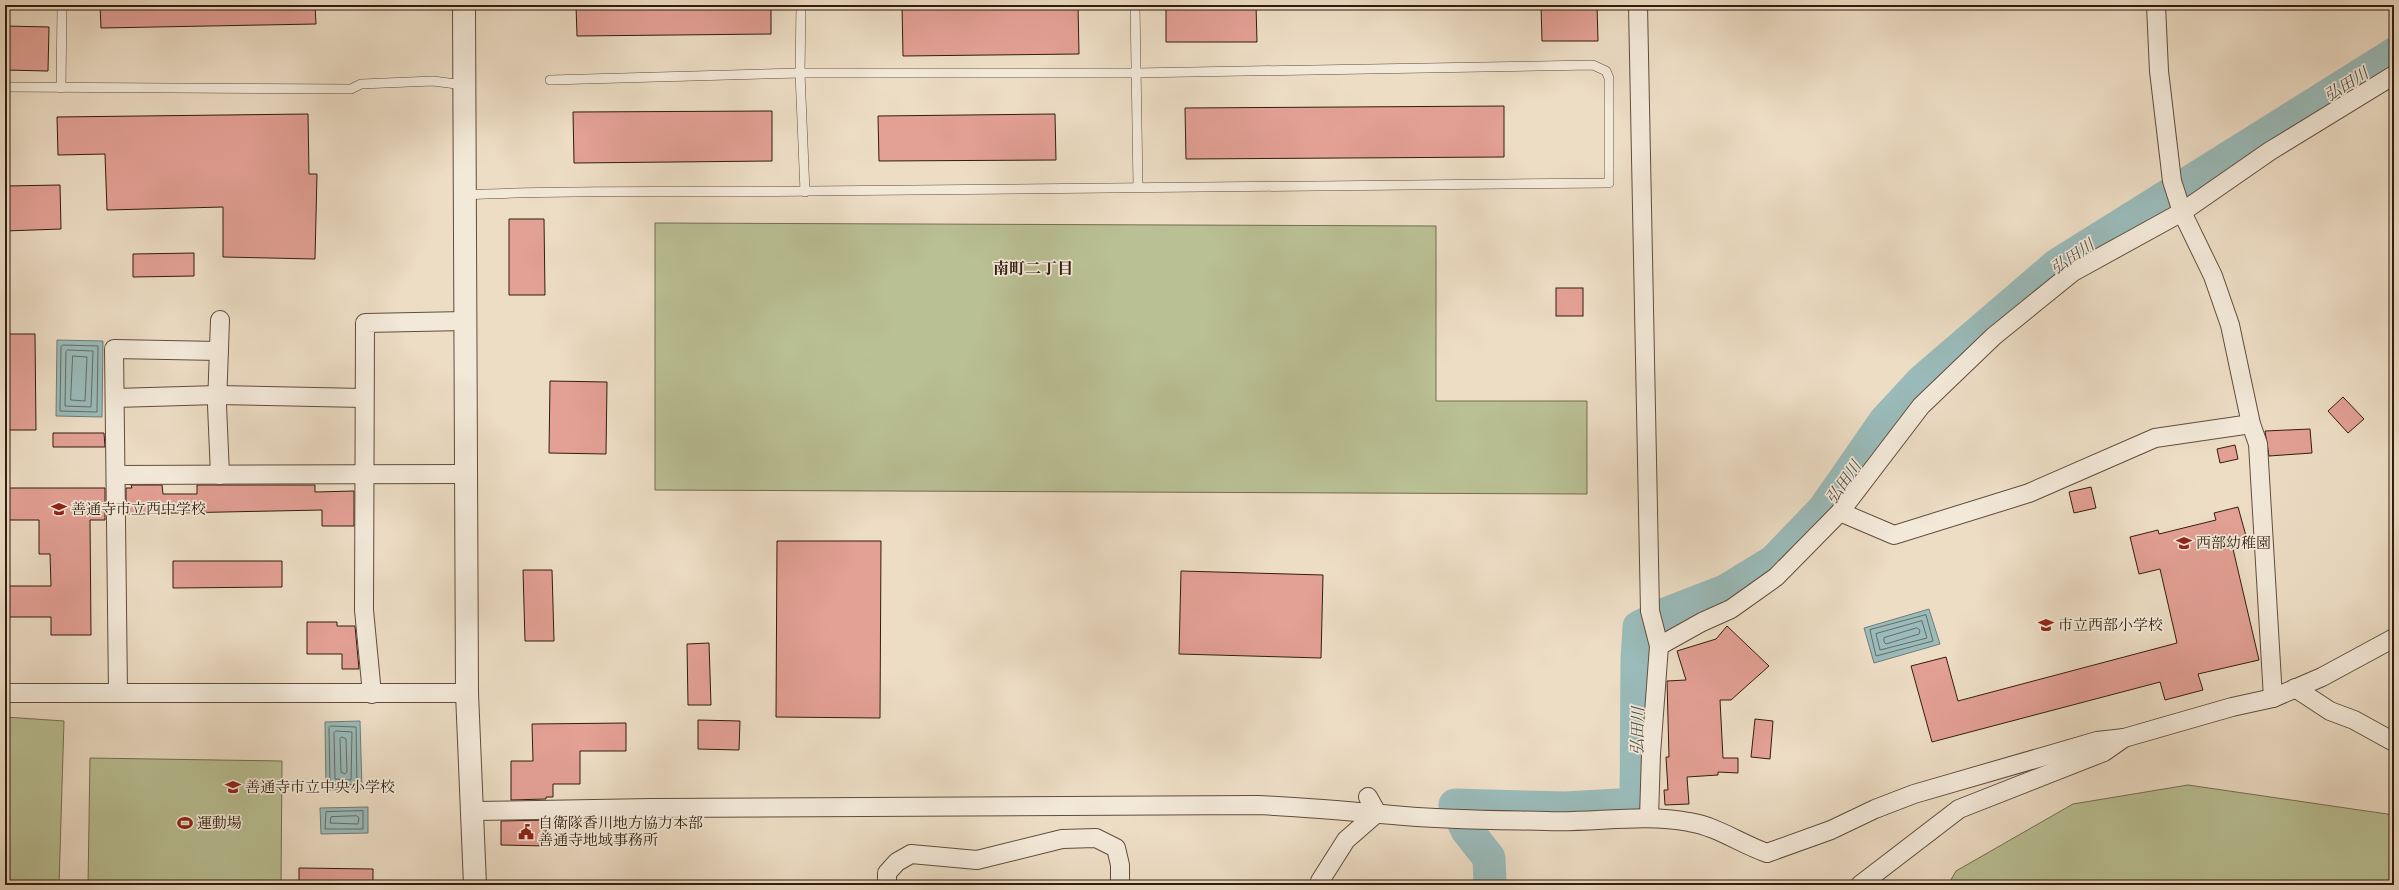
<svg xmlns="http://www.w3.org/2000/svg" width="2399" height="890" viewBox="0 0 2399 890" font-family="'Sorts Mill Goudy','Noto Serif JP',serif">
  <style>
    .green { fill: #b9c094; stroke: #766e51 }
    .water { fill: #9abbba; stroke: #707c75 }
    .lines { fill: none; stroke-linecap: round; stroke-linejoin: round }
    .shore { stroke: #666c64; stroke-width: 1 }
    .river { stroke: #9abbba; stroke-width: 33 }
    .building { fill: #e3a095; stroke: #321d0e }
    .service-casing { stroke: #614d3c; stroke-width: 10 }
    .minor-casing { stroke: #614d3c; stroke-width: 20 }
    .tertiary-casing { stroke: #614d3c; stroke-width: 24 }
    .service { stroke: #f3e9d9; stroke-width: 9 }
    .minor { stroke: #f3e9d9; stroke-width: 18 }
    .tertiary { stroke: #f3e9d9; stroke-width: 22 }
    .labels { text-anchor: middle; stroke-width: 3.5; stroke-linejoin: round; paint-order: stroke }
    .poi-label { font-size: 15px; fill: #321d0e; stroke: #f3e9d9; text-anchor: start }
    .water-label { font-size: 16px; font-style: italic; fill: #514c42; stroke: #f3e9d9 }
    .neighbourhood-label { font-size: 16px; font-weight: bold; fill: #321d0e; stroke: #f3e9d9 }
  </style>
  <rect width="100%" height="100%" fill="#edddc5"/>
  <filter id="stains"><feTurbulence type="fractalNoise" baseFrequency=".005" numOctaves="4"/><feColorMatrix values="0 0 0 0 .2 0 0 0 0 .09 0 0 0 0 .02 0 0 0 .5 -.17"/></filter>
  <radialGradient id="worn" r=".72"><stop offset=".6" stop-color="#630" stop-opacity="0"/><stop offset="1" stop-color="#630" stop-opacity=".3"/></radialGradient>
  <!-- green -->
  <g class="green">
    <polygon points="655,223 1436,226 1436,401 1587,401 1587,494 655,490"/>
    <polygon points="5,717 64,721 59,885 5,885"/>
    <polygon points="90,758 282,761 281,885 88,885"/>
    <polygon points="2188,785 2394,815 2394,885 1948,885 1956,871 2073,804"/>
  </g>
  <!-- water -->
  <g class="water">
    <polygon points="57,340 103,341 102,417 56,416"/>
    <polygon points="1929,609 1940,644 1874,663 1864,628"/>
    <polygon points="360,721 362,789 326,790 325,722"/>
    <polygon points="368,807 368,833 321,834 320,808"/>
  </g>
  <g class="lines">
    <!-- shore -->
    <g class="shore">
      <polygon points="63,345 98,346 97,412 60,411 61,347"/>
      <polygon points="68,350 93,351 91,407 65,406 66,352"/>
      <polygon points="73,356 87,357 85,401 71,400"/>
      <polygon points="1926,615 1933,641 1876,656 1870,630"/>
      <polygon points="1922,621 1927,638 1880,650 1876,634"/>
      <polygon points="1917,628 1920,630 1919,634 1886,644 1884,642 1884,638"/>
      <polygon points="331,726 356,727 357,785 330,784 329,728"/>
      <polygon points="336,731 352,732 351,780 335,779 334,733"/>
      <polygon points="342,737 346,739 347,772 345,774 341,772 340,739"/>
      <polygon points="363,811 363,829 325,829 326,812"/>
      <polygon points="357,816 359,818 358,824 330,823 331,817"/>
    </g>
    <!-- river -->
    <polyline class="river" points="1490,885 1489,858 1467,830 1455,805 1565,808 1636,804 1637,659 1639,627 1663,615 1725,591 1774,561 1824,509 1885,421 1922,381 2057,265 2394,54"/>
  </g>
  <!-- building -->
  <g class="building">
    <polygon points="100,5 315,5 316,24 101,28"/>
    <polygon points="576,5 771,5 771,34 577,36"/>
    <polygon points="902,5 1078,5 1079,54 903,56"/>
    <polygon points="1166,5 1256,5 1257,42 1166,42"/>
    <polygon points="1541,5 1597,5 1598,41 1542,41"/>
    <polygon points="5,26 49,27 48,71 5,70"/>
    <polygon points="1504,106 1504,157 1186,159 1185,108"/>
    <polygon points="772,111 772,161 574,163 573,112"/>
    <polygon points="308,114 309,174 317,174 315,259 223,257 223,207 107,210 105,154 58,155 57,117"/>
    <polygon points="1055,114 1056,160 879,161 878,116"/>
    <polygon points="60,185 61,229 5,231 5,186"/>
    <polygon points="509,219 544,219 545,295 509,295"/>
    <polygon points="194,253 194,276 133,277 133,254"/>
    <rect x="1556" y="288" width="27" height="28"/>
    <polygon points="5,334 35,334 36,430 5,430"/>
    <polygon points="550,381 607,382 606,454 549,453"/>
    <polygon points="2343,397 2364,419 2348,433 2328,411"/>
    <polygon points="2310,429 2312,453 2269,456 2265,431"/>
    <polygon points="53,433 104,433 105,447 53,447"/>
    <polygon points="2235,445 2238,459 2220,463 2217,449"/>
    <polygon points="131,485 162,485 163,494 197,494 197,485 315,485 315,492 354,491 354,526 322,526 322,510 126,514 126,488 132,488"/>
    <polygon points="2091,487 2096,508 2074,513 2069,492"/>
    <polygon points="5,488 105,488 105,520 90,520 91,635 51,635 51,617 5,617 5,586 51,586 50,554 39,554 39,520 5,520"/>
    <polygon points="2238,507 2246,536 2236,538 2239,548 2233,549 2259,660 2198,674 2203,690 2165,700 2160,682 1932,742 1911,666 1946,657 1958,701 2177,643 2160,569 2139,574 2130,537 2158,530 2159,534 2216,520 2214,513"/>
    <polygon points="777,541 881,541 880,718 776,717"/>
    <polygon points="173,561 282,561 282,587 173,588"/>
    <polygon points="523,570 552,570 554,641 525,641"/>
    <polygon points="1181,571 1323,575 1321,658 1179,654"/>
    <polygon points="307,622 337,622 337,626 355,626 359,669 342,669 342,654 307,654"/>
    <polygon points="1727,626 1769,666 1731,700 1720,700 1723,758 1738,758 1738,773 1718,772 1718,775 1687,777 1689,804 1665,805 1664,790 1668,790 1666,757 1669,757 1667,681 1686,680 1677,651 1716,639"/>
    <polygon points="709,643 711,705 688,705 687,644"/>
    <polygon points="1755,719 1773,721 1770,759 1751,757"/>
    <polygon points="698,720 740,721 739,750 698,749"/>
    <polygon points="626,723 626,751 580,751 580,784 553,784 553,797 546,797 546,799 511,800 511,761 533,761 532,724"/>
    <polygon points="546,820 546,846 501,845 501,821"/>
    <polygon points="299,868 373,869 373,885 299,885"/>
  </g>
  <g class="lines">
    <defs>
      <g id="service">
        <polyline points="801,5 800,73 805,192"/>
        <polyline points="1135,5 1138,186"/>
        <polyline points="5,87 351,89 361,84 433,81 464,85"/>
        <polyline points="61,88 62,5"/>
        <path d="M 464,195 C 579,189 694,193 809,191 C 1076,187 1343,185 1609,183 L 1609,78 L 1606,71 L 1593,65 L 1136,73 L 800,73 L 550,80"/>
      </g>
      <g id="minor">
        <polyline points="1638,5 1650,611 1659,646 1651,754 1649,818"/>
        <polyline points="2156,5 2159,71 2172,181 2182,212 2213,276 2230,325 2251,424 2258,444 2273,698"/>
        <polyline points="220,320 217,405 220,475"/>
        <polyline points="115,398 218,395 364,398"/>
        <polyline points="116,475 466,474"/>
        <polyline points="1840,512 1894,535 2029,493 2155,438 2251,424"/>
        <polyline points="1659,646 1702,622 1731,609 1776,577 1840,512 1921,406 1994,336 2073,272 2182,212 2270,151 2394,75"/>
        <polyline points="2295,688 2330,711 2354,720 2394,742"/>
        <polyline points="5,693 467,693"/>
        <polyline points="118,693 114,349 219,351"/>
        <polyline points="372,694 364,610 365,323 465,321"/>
        <path d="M 473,811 L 652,808 L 1257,805 C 1303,807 1348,811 1393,815 C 1444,820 1496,820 1547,821 C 1594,823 1642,813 1689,822 C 1716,826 1741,844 1767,853 L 1831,830 L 1875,809 L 1914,794 L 2097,741 L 2124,738"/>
        <polyline points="887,885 887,873 897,862 911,854 977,860 1062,839 1096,838 1116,848 1120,865 1120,885"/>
        <polyline points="1320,885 1320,881 1346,840 1377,813 1368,797"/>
        <polyline points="1860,885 1959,809 2104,752 2124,738 2232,707 2273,698 2322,677 2394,638"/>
      </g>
      <polyline id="tertiary" points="464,5 467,693 475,885"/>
    </defs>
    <!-- service casing -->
    <use href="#service" class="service-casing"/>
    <!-- minor casing -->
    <use href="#minor" class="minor-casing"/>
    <!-- tertiary casing -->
    <use href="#tertiary" class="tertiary-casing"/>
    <!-- service -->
    <use href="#service" class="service"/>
    <!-- minor -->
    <use href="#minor" class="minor"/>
    <!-- tertiary -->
    <use href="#tertiary" class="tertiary"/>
  </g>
  <!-- icons -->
  <defs>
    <symbol id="school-bare" viewBox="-9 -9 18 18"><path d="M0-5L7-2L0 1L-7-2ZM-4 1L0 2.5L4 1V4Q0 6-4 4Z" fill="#8f2418" stroke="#f3e9d9" stroke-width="2.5" paint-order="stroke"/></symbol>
    <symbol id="stadium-bare" viewBox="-9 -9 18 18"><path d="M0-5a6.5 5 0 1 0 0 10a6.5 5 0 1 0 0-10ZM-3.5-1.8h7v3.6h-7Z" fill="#8f2418" stroke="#f3e9d9" stroke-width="2.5" paint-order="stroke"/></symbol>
    <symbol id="civic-bare" viewBox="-9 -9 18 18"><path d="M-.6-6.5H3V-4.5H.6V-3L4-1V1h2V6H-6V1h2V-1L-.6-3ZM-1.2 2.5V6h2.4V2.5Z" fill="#8f2418" stroke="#f3e9d9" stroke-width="2.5" paint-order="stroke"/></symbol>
  </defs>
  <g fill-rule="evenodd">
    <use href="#school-bare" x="48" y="498" width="22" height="22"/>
    <use href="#school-bare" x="2173" y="532" width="22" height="22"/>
    <use href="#school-bare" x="2035" y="614" width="22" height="22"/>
    <use href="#school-bare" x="222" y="776" width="22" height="22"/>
    <use href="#stadium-bare" x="174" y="812" width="22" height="22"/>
    <use href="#civic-bare" x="515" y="821" width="22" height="22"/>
  </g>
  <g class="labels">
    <!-- poi labels -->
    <g class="poi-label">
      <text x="71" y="514">善通寺市立西中学校</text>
      <text x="2196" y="548">西部幼稚園</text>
      <text x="2058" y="630">市立西部小学校</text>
      <text x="245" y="792">善通寺市立中央小学校</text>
      <text x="197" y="828">運動場</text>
      <text x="538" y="828">自衛隊香川地方協力本部<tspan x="538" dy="17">善通寺地域事務所</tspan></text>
    </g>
    <!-- water labels -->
    <g class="water-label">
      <text transform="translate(2346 84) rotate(-32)" y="6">弘田川</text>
      <text transform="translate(2072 256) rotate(-34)" y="6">弘田川</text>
      <text transform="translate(1843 482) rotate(-55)" y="6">弘田川</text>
      <text transform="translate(1637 731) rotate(-89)" y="6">弘田川</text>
    </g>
    <!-- neighbourhood labels -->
    <g class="neighbourhood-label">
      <text x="1033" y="274">南町二丁目</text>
    </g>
  </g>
  <!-- margin -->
  <rect width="2399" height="890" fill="none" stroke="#edddc5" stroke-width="20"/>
  <rect x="6" y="6" width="2387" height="878" fill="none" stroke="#321d0e" stroke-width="2"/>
  <rect x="10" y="10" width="2379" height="870" fill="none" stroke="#321d0e"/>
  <rect width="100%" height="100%" filter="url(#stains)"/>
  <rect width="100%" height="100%" fill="url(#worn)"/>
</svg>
